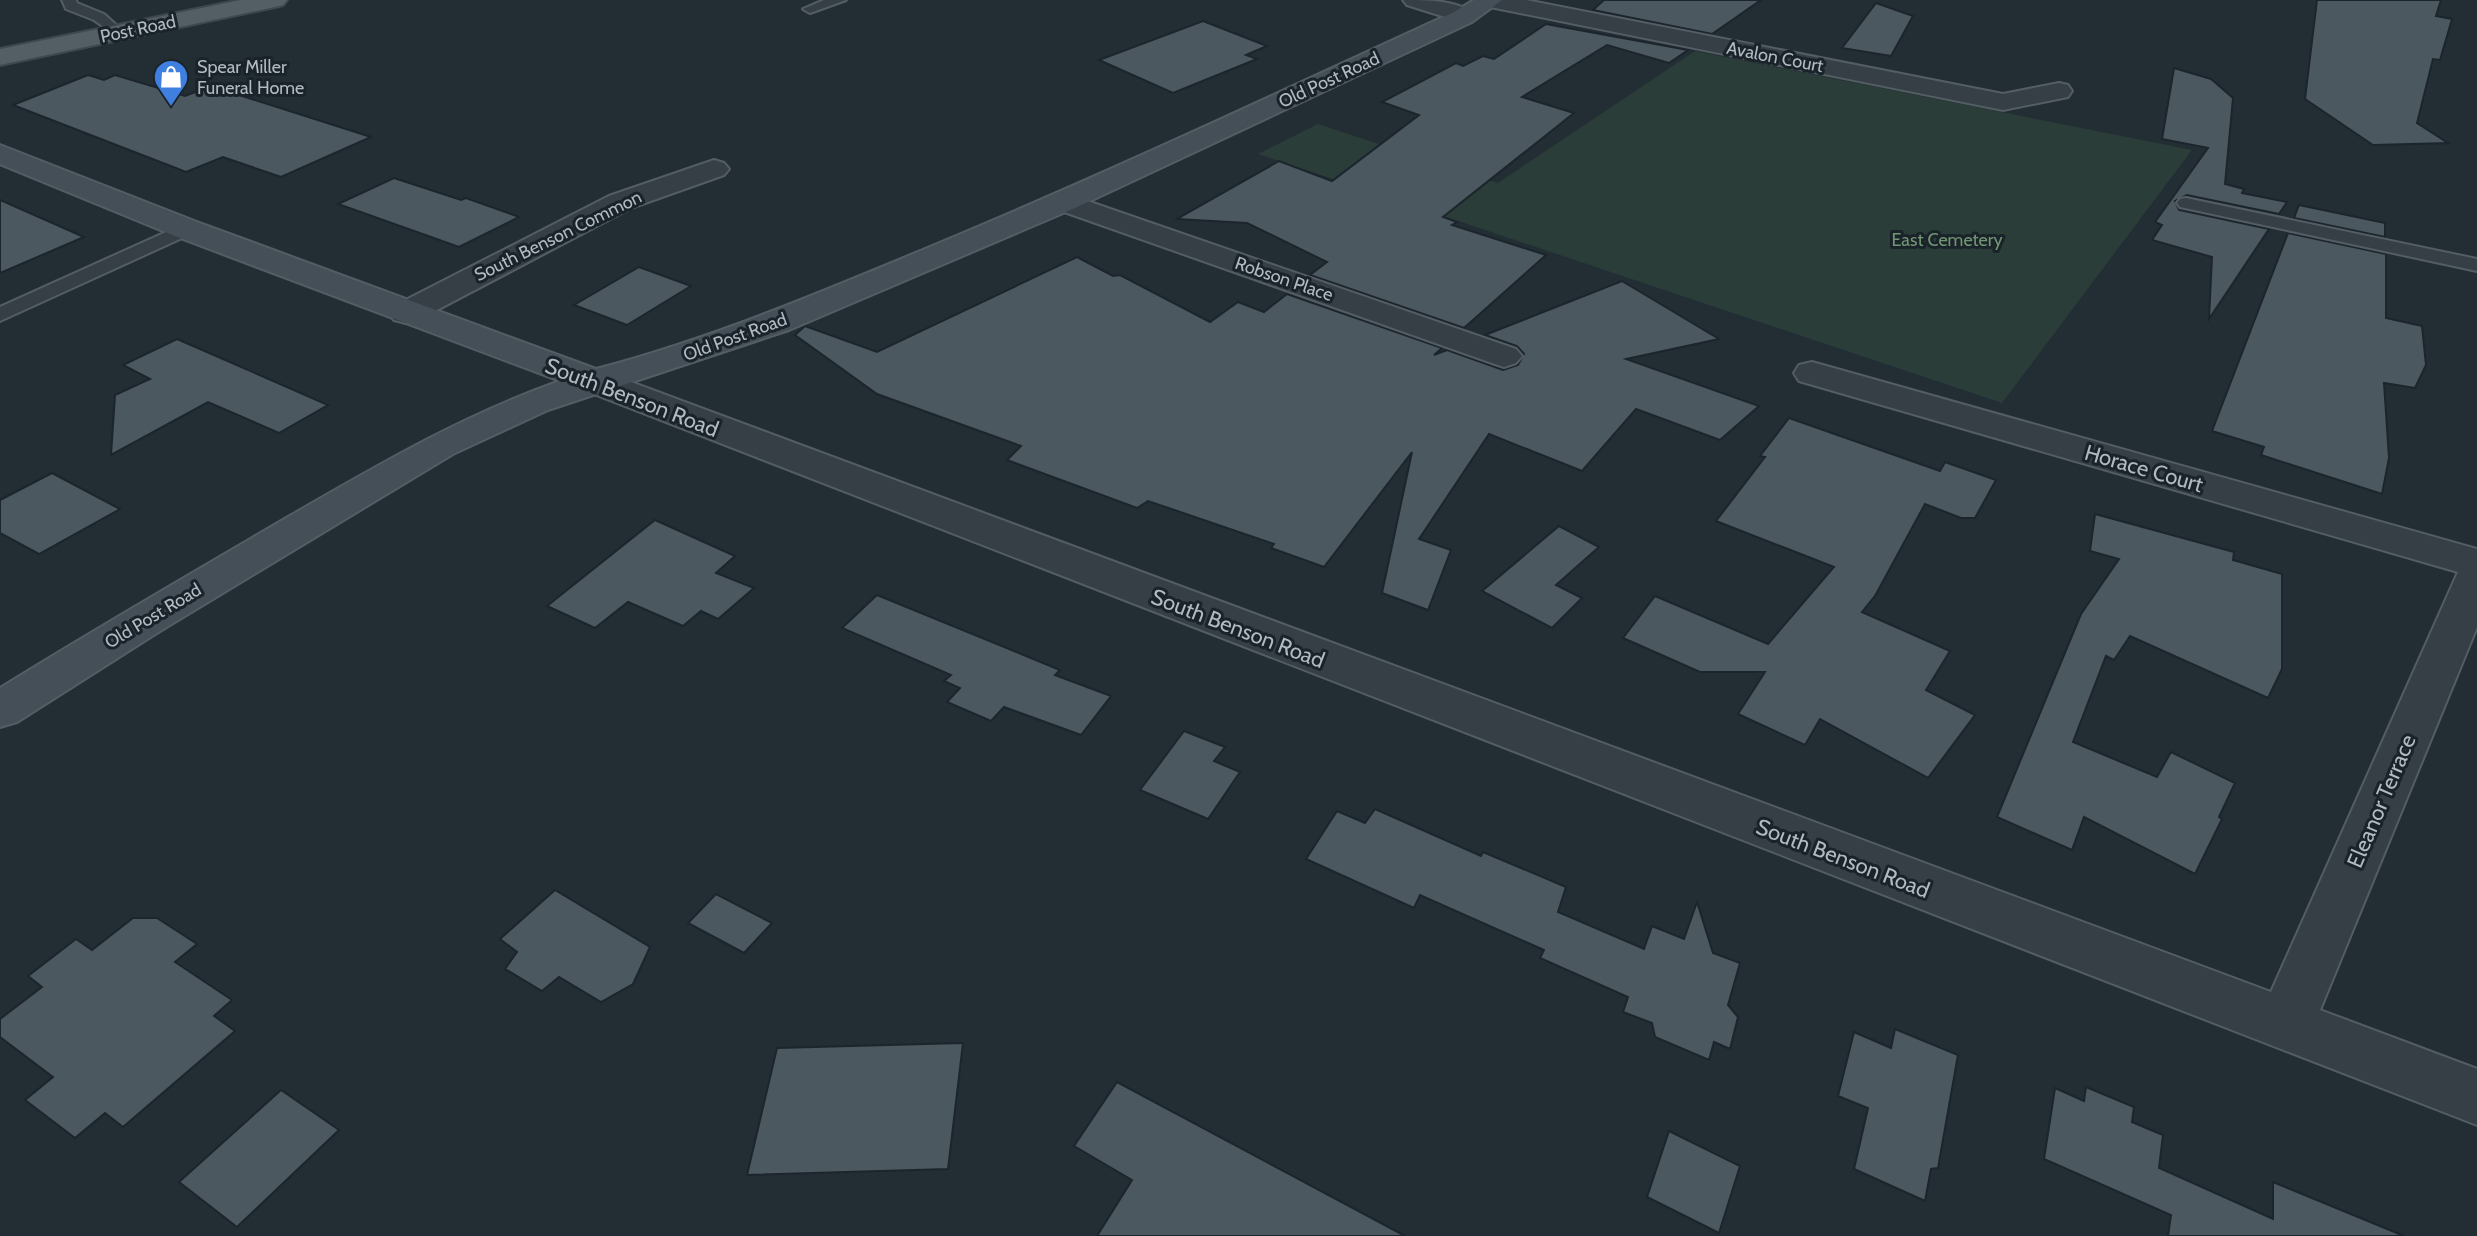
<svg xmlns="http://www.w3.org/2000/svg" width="2477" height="1236" viewBox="0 0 2477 1236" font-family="Cabin,sans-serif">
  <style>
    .green { fill: #2a3d39 }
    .building { fill: #4b5860; stroke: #1d252c; stroke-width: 2 }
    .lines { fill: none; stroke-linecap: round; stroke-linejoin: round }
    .lane-casing { stroke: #535d63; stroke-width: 4 }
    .street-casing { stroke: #535d63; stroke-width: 4 }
    .secondary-casing { stroke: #535d63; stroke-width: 4 }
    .primary-casing { stroke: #3f484f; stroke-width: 4 }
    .lane { fill: #353f45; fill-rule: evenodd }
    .street { fill: #353f45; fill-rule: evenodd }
    .secondary { fill: #444f58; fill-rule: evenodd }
    .primary { fill: #535e65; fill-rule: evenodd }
    .labels { text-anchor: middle; stroke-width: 6; stroke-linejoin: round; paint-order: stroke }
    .far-street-label { font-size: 18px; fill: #b0bac2; stroke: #1b232a }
    .far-poi-label { font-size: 18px; fill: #b0bac2; stroke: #1b232a; text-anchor: start }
    .far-park-label { font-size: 18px; fill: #719673; stroke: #1b232a }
    .street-label { font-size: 22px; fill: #b0bac2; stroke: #1b232a }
  </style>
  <rect width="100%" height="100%" fill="#222d34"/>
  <!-- green -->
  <polygon class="green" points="1695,51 2192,150 2002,403 1258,154 1318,124 1498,183"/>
  <!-- building -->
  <g class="building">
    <polygon points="1604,0 1761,0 1712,34 1593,10"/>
    <polygon points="2317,0 2441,0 2436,16 2452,19 2440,60 2433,59 2417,123 2448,143 2373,145 2305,99"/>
    <polygon points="1876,3 1913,16 1891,56 1842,48"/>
    <polygon points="1203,21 1267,46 1246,55 1257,59 1173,93 1099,60"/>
    <polygon points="1546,24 1688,50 1669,63 1607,45 1522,97 1574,113 1443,217 1457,222 1452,225 1546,255 1464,328 1310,275 1327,262 1247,223 1177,219 1279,161 1332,181 1419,115 1382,102 1456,63 1463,66 1483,56 1494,59"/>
    <polygon points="2174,68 2211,79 2233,98 2225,184 2244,189 2242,193 2287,202 2279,214 2187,195 2175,201 2179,210 2269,229 2209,319 2212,257 2152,240 2162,225 2155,222 2208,148 2162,139"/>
    <polygon points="88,75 104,80 115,75 185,96 211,86 371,137 281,177 223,157 186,172 13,105"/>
    <polygon points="394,178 461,200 466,198 519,217 459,247 338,204"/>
    <polygon points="0,200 84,237 0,273"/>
    <polygon points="2299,205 2385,223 2385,237 2294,218"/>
    <polygon points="2288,233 2386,254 2386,318 2422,326 2426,365 2415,388 2384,383 2389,458 2382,494 2261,455 2264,447 2212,431"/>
    <polygon points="1077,257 1113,276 1120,275 1210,322 1238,302 1264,312 1287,294 1442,348 1434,355 1447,350 1503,370 1518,365 1524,354 1517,346 1485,335 1622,281 1719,339 1626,359 1759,406 1720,440 1636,409 1582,471 1489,434 1419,539 1451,550 1428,610 1382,593 1412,452 1324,567 1271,548 1274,544 1148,501 1137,508 1007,460 1021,446 877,394 795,335 805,326 877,352"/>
    <polygon points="639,267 691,286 627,325 574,305"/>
    <polygon points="177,339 328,405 279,433 208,402 111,455 115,395 150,379 123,365"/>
    <polygon points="1789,418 1940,471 1945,462 1996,480 1975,518 1961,518 1925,504 1875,596 1862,612 1950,651 1926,690 1975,715 1928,778 1820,719 1805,745 1738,714 1765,672 1700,672 1623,638 1655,596 1768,644 1834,567 1716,521 1765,457 1760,456"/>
    <polygon points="52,473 120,509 39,554 0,533 0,500"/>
    <polygon points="2095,514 2234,552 2233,560 2282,574 2282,669 2268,698 2130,636 2114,660 2106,656 2073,742 2157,777 2171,752 2235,783 2219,817 2222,819 2195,874 2084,817 2072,850 1997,817 2081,614 2119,559 2090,551"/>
    <polygon points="655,520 735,556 716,573 754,588 718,619 701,611 683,626 628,602 595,628 547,606"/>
    <polygon points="1559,526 1599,547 1556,585 1582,598 1552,628 1482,591"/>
    <polygon points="877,595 1060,670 1055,675 1111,696 1081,735 1004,707 991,721 947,702 960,688 944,681 951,675 842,628"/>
    <polygon points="1184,731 1225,747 1214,761 1240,772 1208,819 1140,790"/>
    <polygon points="1375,809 1481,856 1483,852 1566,887 1558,912 1644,949 1652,926 1684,939 1697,902 1713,953 1740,963 1728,1005 1738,1017 1730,1049 1714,1042 1709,1060 1655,1037 1652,1023 1623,1012 1628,997 1540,958 1544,950 1420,895 1414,908 1306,859 1337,811 1365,823"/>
    <polygon points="555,890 650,947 633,984 601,1002 559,977 542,991 505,969 517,952 500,939"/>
    <polygon points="716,894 772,923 744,953 688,923"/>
    <polygon points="133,918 157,918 197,944 175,962 232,1000 214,1016 235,1031 123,1127 105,1113 75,1138 25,1100 53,1077 0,1037 0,1019 42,987 28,976 76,939 92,950"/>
    <polygon points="1895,1029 1958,1055 1938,1168 1931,1169 1925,1201 1854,1169 1868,1108 1838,1096 1854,1032 1891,1048"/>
    <polygon points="963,1043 948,1169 747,1175 777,1048"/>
    <polygon points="1117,1082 1405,1236 1097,1236 1132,1180 1074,1146"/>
    <polygon points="2086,1087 2134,1107 2132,1122 2163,1135 2159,1168 2273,1219 2273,1182 2404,1236 2168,1236 2171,1215 2044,1159 2055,1088 2084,1101"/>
    <polygon points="281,1090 339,1130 237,1227 179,1182"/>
    <polygon points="1669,1131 1740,1166 1719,1233 1647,1197"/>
  </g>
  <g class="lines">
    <defs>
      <g id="lane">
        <polygon points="62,0 76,0 77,3 104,14 125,33 118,37 94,20 66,9"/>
        <polygon points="824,0 846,0 810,13 803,9"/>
        <polygon points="2186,198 2477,259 2477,271 2180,207 2177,203 2180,199"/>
        <polygon points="186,223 195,229 193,233 0,321 0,307"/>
      </g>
      <g id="street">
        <path d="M 1403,0 C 1425,0 1461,0 1476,16 L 1473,21 L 1464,23 L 1407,5 Z"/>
        <polygon points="1478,0 1526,0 2003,94 2059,83 2068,85 2072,91 2068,97 2003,110 1490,7 1482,5"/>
        <polygon points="714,160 724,163 729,169 724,175 631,208 418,320 406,323 394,320 389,313 394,306 609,196"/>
        <polygon points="1064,193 1516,349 1522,356 1516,363 1504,367 1492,363 1053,208 1049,202 1053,196"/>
        <polygon points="1812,362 2477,549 2477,627 2320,1010 2477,1069 2477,1125 581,389 576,381 581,373 594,370 607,373 2271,992 2458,572 1799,381 1794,373 1799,365"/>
      </g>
      <path id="secondary" d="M 1474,0 L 1502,0 L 1472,22 L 1075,208 L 789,330 L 548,410 L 453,454 L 160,631 L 17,722 L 0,727 L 0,688 C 95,629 192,573 288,517 C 377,466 463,415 560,381 L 175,236 L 0,164 L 0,145 L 197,222 L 596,369 C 710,339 817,294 925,249 C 1104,175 1279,92 1454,12 Z"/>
      <polygon id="primary" points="241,0 287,0 283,5 275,7 0,65 0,49"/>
    </defs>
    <!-- lane casing -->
    <use href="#lane" class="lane-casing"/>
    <!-- street casing -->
    <use href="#street" class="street-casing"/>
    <!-- secondary casing -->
    <use href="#secondary" class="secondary-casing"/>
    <!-- primary casing -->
    <use href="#primary" class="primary-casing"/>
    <!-- lane -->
    <use href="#lane" class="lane"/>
    <!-- street -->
    <use href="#street" class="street"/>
    <!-- secondary -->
    <use href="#secondary" class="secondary"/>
    <!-- primary -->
    <use href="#primary" class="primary"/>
  </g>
  <!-- icons -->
  <defs>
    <symbol id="shop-pin" viewBox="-11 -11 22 30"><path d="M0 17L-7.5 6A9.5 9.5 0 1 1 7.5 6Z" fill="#3f7fe0" stroke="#1b232a"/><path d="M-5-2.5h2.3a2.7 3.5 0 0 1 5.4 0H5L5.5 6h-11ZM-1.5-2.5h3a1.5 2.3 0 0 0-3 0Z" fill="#fff"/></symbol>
  </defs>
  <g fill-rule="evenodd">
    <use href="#shop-pin" x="151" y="57" width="40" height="54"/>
  </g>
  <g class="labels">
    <!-- far-street labels -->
    <g class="far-street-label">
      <text transform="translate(138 29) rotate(-12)" y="6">Post Road</text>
      <text transform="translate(1775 57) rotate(11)" y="6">Avalon Court</text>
      <text transform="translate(1329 80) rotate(-25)" y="6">Old Post Road</text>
      <text transform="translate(558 236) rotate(-26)" y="6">South Benson Common</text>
      <text transform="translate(1284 279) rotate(19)" y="6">Robson Place</text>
      <text transform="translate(735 337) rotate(-20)" y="6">Old Post Road</text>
      <text transform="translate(153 616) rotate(-31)" y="6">Old Post Road</text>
    </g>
    <!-- far-poi labels -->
    <g class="far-poi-label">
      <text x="197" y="73">Spear Miller<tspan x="197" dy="21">Funeral Home</tspan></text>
    </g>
    <!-- far-park labels -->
    <g class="far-park-label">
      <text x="1947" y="246">East Cemetery</text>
    </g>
    <!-- street labels -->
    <g class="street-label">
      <text transform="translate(632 397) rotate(21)" y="8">South Benson Road</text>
      <text transform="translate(2144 468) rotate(16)" y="8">Horace Court</text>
      <text transform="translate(1238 628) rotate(21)" y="8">South Benson Road</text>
      <text transform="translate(2381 801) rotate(-67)" y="8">Eleanor Terrace</text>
      <text transform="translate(1843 858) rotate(21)" y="8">South Benson Road</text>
    </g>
  </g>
</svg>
